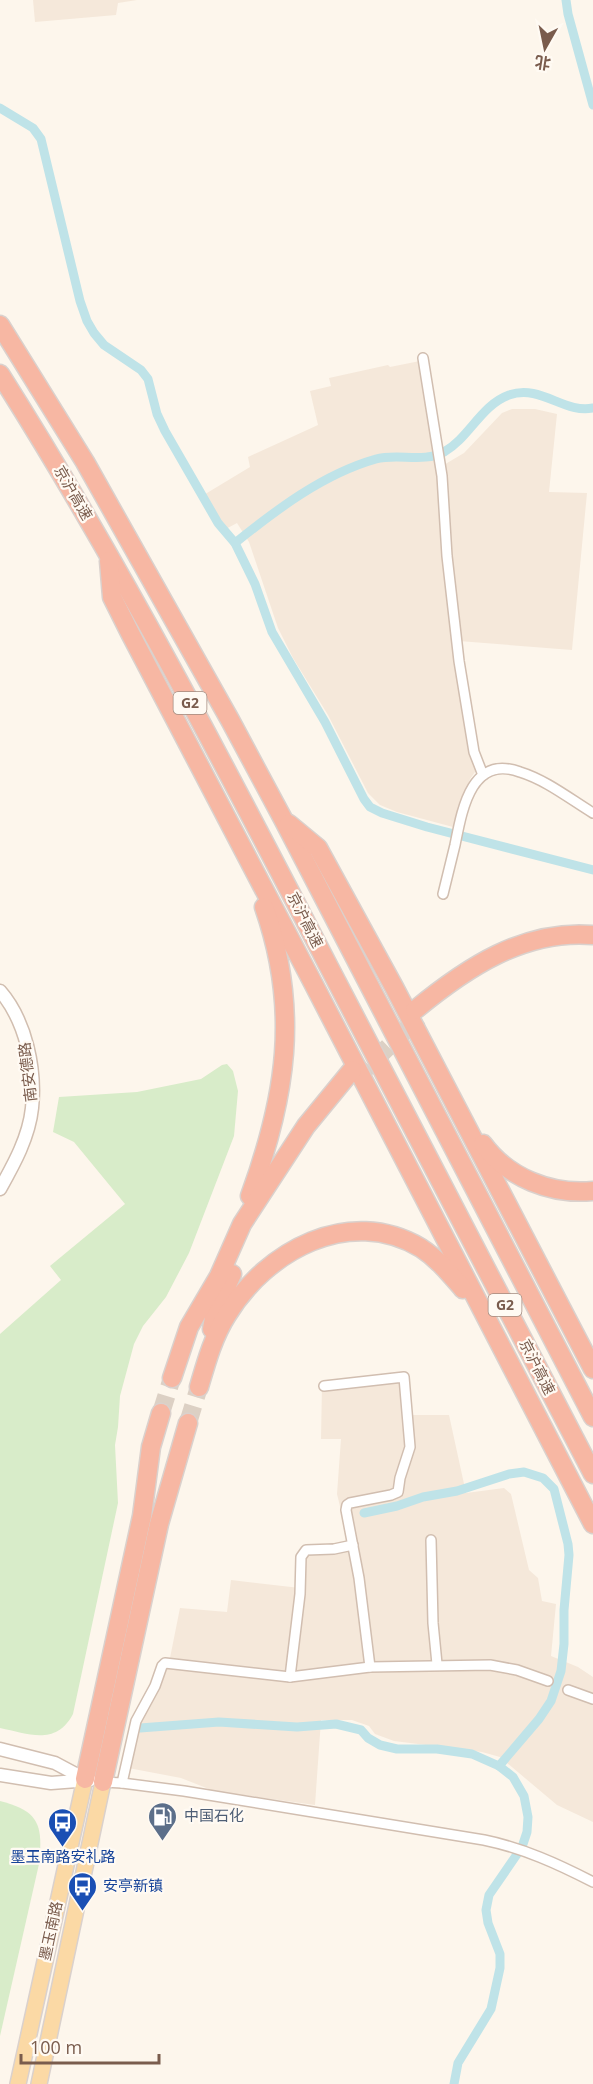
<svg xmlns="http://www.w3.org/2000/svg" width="593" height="2084" viewBox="0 0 593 2084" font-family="'Open Sans','Noto Sans SC',sans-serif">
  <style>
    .residential { fill: #f5e8da }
    .green { fill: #d8ecc9 }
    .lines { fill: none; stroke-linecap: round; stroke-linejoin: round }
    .canal { stroke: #bfe3e8; stroke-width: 9 }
    .motorway-tunnel { stroke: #dcd0c4; stroke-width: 18; stroke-dasharray: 18 9; stroke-linecap: butt }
    .minor-casing { stroke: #d1beb0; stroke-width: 12 }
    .tertiary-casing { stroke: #d1beb0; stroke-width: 15 }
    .primary-casing { stroke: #dad1cd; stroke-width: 18 }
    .motorway-casing { stroke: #dad1cd; stroke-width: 21 }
    .minor { stroke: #fff; stroke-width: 9 }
    .tertiary { stroke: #fff; stroke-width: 12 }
    .primary { stroke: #fbd9a5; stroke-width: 15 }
    .motorway { stroke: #f7b7a3; stroke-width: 18 }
    .labels { text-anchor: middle; stroke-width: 4.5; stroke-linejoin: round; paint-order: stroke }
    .shield { fill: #fffaf3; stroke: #a28b7f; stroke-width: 1.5 }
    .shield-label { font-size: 14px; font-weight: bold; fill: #7a5c4d }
    .street-label { font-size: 15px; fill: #7a5c4d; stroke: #fffaf3 }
    .service-label { font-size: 15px; fill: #4e5e75; stroke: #fffaf3; text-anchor: start }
    .transit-label { font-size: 15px; fill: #164399; stroke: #fffaf3 }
  </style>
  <rect width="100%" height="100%" fill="#fdf6ec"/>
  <!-- residential -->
  <g class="residential">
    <polygon points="33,0 137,0 118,3 116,15 35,22"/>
    <polygon points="425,360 442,466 464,453 502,413 512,409 535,409 557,414 549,492 587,493 572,650 459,641 476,752 483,767 475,772 470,779 453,827 397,812 380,805 368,793 328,715 293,658 278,628 249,542 237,523 222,531 202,496 250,467 248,457 318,425 310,391 331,386 329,378 388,365 390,367"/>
    <polygon points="408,1375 411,1415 449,1415 466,1493 504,1488 511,1494 529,1570 538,1578 542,1601 556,1604 551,1656 578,1667 593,1677 593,1822 557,1805 500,1757 482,1752 394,1741 375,1734 369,1726 352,1720 321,1720 315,1805 214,1791 181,1778 123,1767 159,1662 169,1663 180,1608 227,1612 231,1580 300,1588 303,1546 332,1547 349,1543 337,1494 341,1439 321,1439 322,1385"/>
  </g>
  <!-- green -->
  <g class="green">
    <path d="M 227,1064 L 233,1071 L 238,1091 L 234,1136 L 189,1253 L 166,1297 L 143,1326 L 134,1344 L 120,1396 L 118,1427 L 115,1445 L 118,1503 L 73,1714 C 56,1746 29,1734 0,1728 L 0,1334 L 61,1280 L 50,1266 L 125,1204 L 74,1142 L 53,1132 L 59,1097 L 137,1092 L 201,1079 L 222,1065 Z"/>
    <path d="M 0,1801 C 40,1811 43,1826 39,1864 L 0,2036 Z"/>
  </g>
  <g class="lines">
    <!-- canal -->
    <g class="canal">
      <polyline points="566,0 568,14 593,105"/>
      <polyline points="0,108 33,128 41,139 80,301 87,321 94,333 104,345 141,370 148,379 157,414 165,431 218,523 235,543 255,584 272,632 325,722 364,799 370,807 382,813 427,827 593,870"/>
      <path d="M 235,543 C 276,510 323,474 376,459 C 397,453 424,463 444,452 C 469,438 481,405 509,395 C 541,384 564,414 593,408"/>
      <polyline points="364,1513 397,1506 423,1497 457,1491 509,1474 524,1472 543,1478 554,1489 568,1544 569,1555 564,1610 564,1644 561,1671 551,1701 539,1719 499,1766"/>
      <polyline points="140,1728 219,1722 297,1727 336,1724 361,1730 368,1738 380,1745 397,1749 437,1749 472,1754 499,1766 513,1777 524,1796 528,1817 527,1832 522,1847 489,1895 486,1910 488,1923 500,1954 500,1968 491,2009 458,2063 454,2084"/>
    </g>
    <!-- motorway-tunnel -->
    <g class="motorway-tunnel">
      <polyline points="356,1078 419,1017"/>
      <polyline points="161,1413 172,1378"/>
      <polyline points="188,1423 199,1387"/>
    </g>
    <defs>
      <g id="minor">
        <polyline points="423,358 442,476 447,556 459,661 474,752 483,775"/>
        <path d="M 443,894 C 447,878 451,861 455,845 C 462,810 471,754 520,772 C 546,780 570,799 593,813"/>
        <polyline points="324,1386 404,1377 410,1447 400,1478 398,1492 391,1495 350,1503 347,1505 346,1510 359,1578 370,1667"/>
        <polyline points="431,1540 433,1623 437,1664"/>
        <polyline points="290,1677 300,1594 301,1557 306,1550 334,1549 353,1545"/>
        <polyline points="568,1690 593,1699"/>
        <path d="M 103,1782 L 122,1783 L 184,1791 L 484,1840 C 523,1848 558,1864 593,1882"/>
        <polyline points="122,1783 136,1721 155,1686 162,1666 165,1663 290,1677 370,1667 490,1665 517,1670 548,1681"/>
      </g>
      <g id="tertiary">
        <path d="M 0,991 C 26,1021 36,1069 32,1108 C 29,1137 14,1164 0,1189"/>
        <polyline points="0,1749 55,1763 85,1779"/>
        <polyline points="0,1775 51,1783 90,1780"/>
      </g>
      <g id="primary">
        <polyline points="18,2084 85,1779"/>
        <polyline points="39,2084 103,1782"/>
      </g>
      <g id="motorway">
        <polyline points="0,325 85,462 230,720 283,819 593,1417"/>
        <path d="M 0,374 C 121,565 225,766 329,967 C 417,1136 505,1305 593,1474"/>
        <polyline points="109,561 112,597 130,633 313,983 593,1524"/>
        <polyline points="289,824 318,848 394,987 593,1369"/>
        <path d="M 415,1010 C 466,968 524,929 593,935"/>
        <path d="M 483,1144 C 508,1178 551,1195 593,1191"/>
        <path d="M 250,1196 C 286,1097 300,1010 264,907"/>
        <polyline points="212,1329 215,1312 232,1274"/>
        <polyline points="172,1378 189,1327 219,1276 242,1224 306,1126 352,1070"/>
        <path d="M 199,1387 C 206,1363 213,1337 227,1315 C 266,1251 349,1205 421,1248 C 438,1259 450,1274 463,1289"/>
        <polyline points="85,1779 142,1516 151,1447 161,1413"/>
        <polyline points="103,1782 159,1524 188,1423"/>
      </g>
    </defs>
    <!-- minor casing -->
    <use href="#minor" class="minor-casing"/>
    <!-- tertiary casing -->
    <use href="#tertiary" class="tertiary-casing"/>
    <!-- primary casing -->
    <use href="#primary" class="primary-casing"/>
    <!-- motorway casing -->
    <use href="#motorway" class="motorway-casing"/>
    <!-- minor -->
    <use href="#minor" class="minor"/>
    <!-- tertiary -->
    <use href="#tertiary" class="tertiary"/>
    <!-- primary -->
    <use href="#primary" class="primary"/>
    <!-- motorway -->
    <use href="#motorway" class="motorway"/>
  </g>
  <!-- icons -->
  <defs>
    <symbol id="fuel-pin" viewBox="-11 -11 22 30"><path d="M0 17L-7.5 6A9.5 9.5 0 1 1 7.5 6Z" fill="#5c6f8a" stroke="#fffaf3"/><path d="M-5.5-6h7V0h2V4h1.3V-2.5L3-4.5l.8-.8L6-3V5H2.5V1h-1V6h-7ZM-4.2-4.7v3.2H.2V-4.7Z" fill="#fff"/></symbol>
    <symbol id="bus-pin" viewBox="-11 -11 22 30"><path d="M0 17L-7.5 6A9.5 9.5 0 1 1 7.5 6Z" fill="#1a4fb4" stroke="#fffaf3"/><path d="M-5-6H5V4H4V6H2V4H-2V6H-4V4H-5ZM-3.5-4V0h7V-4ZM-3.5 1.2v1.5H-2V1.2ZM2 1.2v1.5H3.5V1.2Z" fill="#fff"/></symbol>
  </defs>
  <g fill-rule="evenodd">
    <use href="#fuel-pin" x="146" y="1800" width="33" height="45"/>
    <use href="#bus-pin" x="46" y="1806" width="33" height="45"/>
    <use href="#bus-pin" x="66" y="1870" width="33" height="45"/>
  </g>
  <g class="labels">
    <!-- shield labels -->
    <g class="shield">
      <rect x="173.5" y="692" width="33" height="22" rx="4.5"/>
      <rect x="488.5" y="1294" width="33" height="22" rx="4.5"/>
    </g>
    <g class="shield-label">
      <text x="190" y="708">G2</text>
      <text x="505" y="1310">G2</text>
    </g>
    <!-- street labels -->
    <g class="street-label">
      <text transform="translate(73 493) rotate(60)" y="5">京沪高速</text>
      <text transform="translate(305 920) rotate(63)" y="5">京沪高速</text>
      <text transform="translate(28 1072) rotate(-97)" y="5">南安德路</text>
      <text transform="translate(537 1367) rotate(63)" y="5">京沪高速</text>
      <text transform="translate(51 1931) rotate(-78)" y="5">墨玉南路</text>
    </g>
    <!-- service labels -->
    <g class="service-label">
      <text x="184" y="1821">中国石化</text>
    </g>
    <!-- transit labels -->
    <g class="transit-label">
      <text x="63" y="1862">墨玉南路安礼路</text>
      <text x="103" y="1891" text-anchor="start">安亭新镇</text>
    </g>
  </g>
  <!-- north arrow -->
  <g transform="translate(545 48) rotate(189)" stroke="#fffaf3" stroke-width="4.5" paint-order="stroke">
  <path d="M0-4.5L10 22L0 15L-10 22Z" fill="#7a5c4d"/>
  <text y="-9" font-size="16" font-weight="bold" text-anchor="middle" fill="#7a5c4d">北</text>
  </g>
  <!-- scale -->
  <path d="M21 2054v9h138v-9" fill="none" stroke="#7a5c4d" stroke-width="3"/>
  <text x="30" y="2054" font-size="18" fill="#7a5c4d" stroke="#fffaf3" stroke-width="4.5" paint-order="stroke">100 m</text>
</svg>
